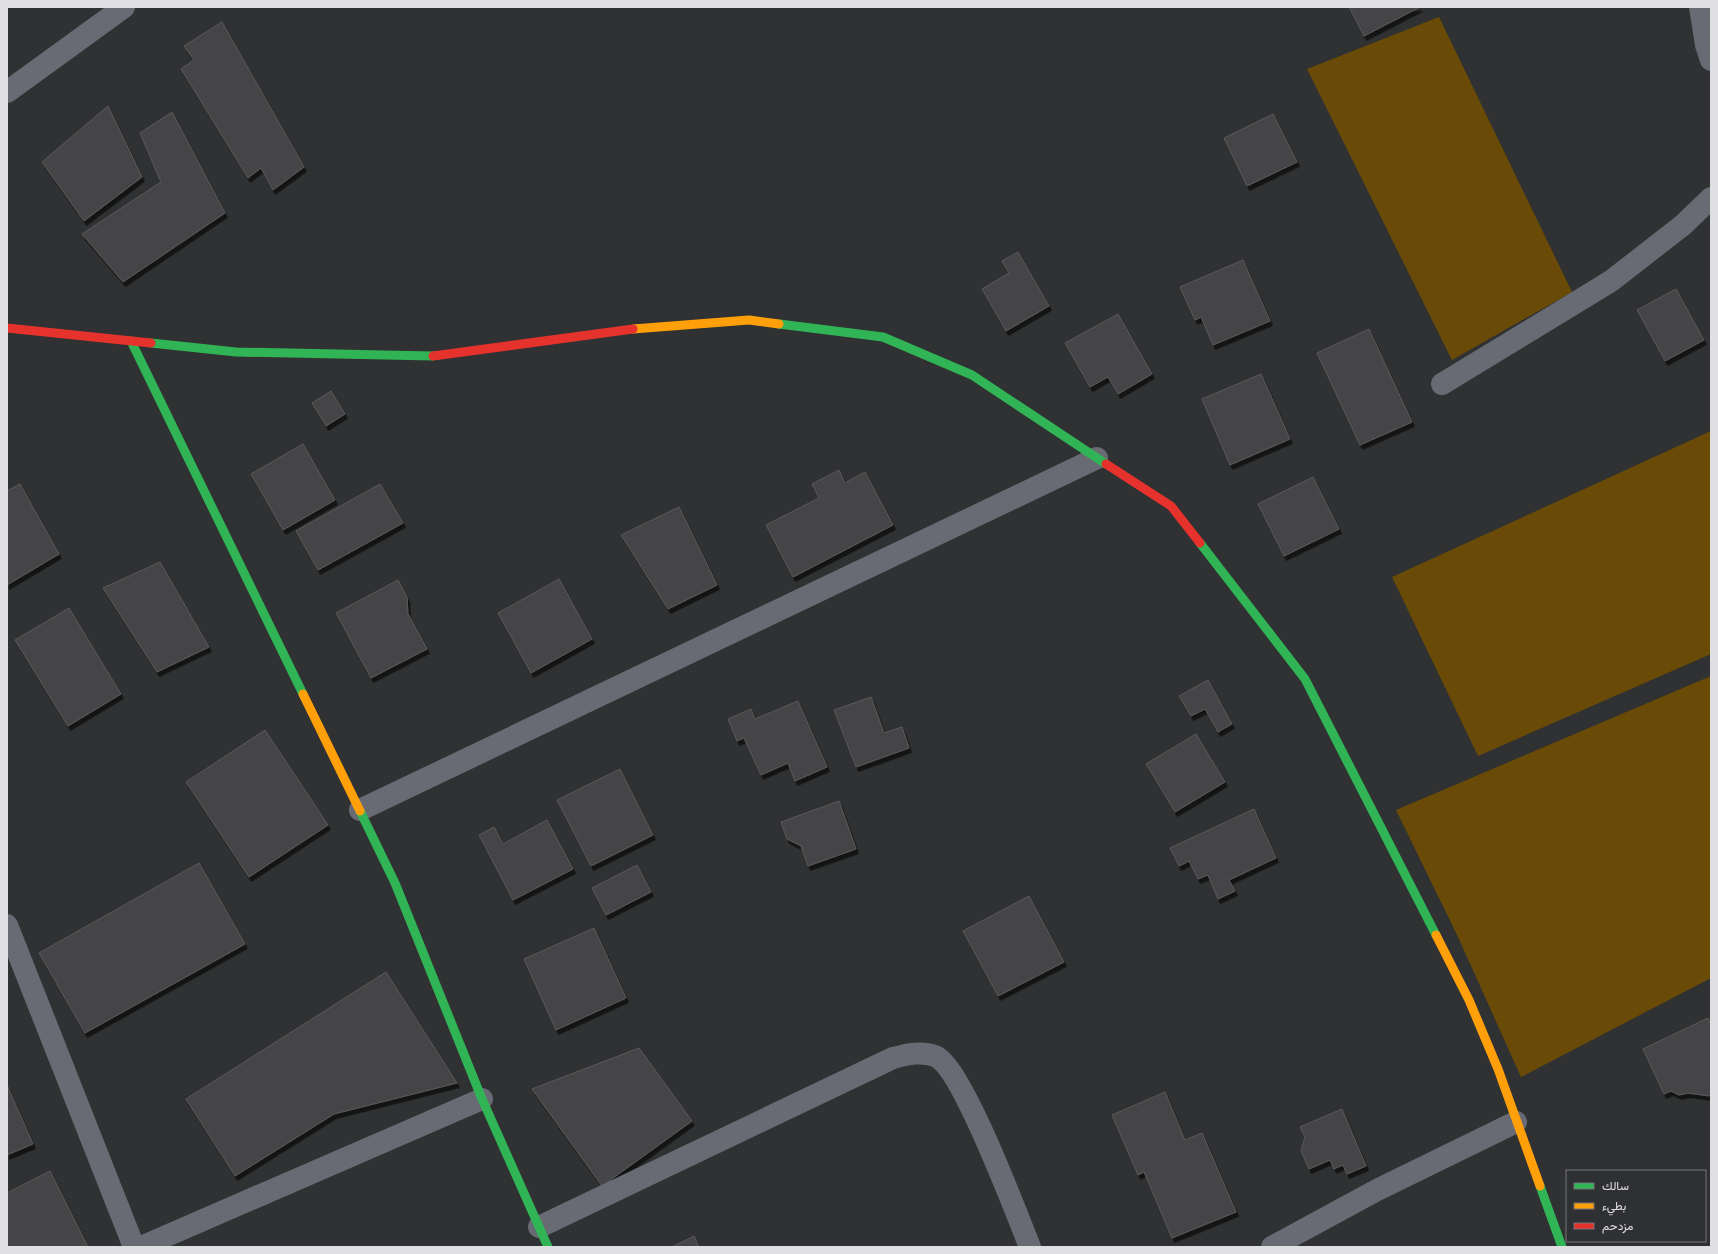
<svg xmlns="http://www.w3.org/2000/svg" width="1718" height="1254" viewBox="0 0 1718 1254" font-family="Barlow,Vazirmatn,sans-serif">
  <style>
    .green { fill: #694b07 }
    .building { fill: #444546; stroke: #5a5a5b; filter: url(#shadow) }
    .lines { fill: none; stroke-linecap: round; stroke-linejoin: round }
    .street { stroke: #686b74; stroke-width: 22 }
    .fast { stroke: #30b455; stroke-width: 9 }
    .slow { stroke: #ff9f0a; stroke-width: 9 }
    .jam { stroke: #e5322d; stroke-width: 9 }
  </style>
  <defs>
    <filter id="shadow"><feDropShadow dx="2.5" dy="4.5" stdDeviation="0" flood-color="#0009"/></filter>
  </defs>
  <rect width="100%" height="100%" fill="#303132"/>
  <!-- green -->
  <g class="green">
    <polygon points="1439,17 1572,292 1452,360 1307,69"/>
    <polygon points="1711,431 1711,654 1478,756 1392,577"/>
    <polygon points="1711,676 1711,978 1521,1077 1458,937 1396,810"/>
  </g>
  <!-- building -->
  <g class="building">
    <polygon points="1349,7 1420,7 1364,36"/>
    <polygon points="222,22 304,167 273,190 261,168 248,178 181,69 194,60 184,46"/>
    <polygon points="108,106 142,177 84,221 42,162"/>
    <polygon points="172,112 225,213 123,282 82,234 161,182 140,133"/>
    <polygon points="1273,114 1297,162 1247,186 1224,138"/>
    <polygon points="1018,252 1049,306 1006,331 982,289 1009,273 1002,261"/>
    <polygon points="1243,260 1270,321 1213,345 1201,317 1195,320 1180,287"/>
    <polygon points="1676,289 1704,340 1665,361 1637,310"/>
    <polygon points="1118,314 1152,374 1118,394 1108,377 1090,387 1065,343"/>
    <polygon points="1369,329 1412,422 1360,445 1317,353"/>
    <polygon points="1261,374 1290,439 1230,465 1202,399"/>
    <polygon points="331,391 345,414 326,426 312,403"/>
    <polygon points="303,444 335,500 283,530 251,474"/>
    <polygon points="839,470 845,483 865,472 893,525 793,577 766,525 819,498 812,484"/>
    <polygon points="1313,477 1339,529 1284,556 1258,504"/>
    <polygon points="20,484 59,554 7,585 7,491"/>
    <polygon points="380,484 403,523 318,570 296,531"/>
    <polygon points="679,507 717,585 668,609 621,535"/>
    <polygon points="160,562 209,647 157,672 103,588"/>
    <polygon points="559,579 592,639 531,673 498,613"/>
    <polygon points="398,580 407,597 408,614 427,649 371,678 336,613"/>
    <polygon points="69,608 121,694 68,726 15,640"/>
    <polygon points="1208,680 1232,724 1218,732 1205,709 1191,716 1179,696"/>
    <polygon points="871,697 884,733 902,727 909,748 856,767 834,710"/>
    <polygon points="798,701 827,767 795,781 788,763 761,775 744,738 737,741 728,719 751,709 755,719"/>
    <polygon points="265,730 328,825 249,877 186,782"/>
    <polygon points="1196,734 1225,782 1175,812 1146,764"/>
    <polygon points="620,769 653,835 591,866 557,800"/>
    <polygon points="839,801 856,849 808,866 801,846 787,839 781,822"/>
    <polygon points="1254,809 1276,858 1229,880 1235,891 1218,899 1208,875 1198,879 1189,861 1179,866 1170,848"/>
    <polygon points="547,820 573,869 513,900 479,835 494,827 503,844"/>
    <polygon points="199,863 245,944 85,1033 39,953"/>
    <polygon points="637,865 651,892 606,915 592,888"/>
    <polygon points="1029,896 1064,962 998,996 963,931"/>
    <polygon points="594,928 626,998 556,1030 524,959"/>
    <polygon points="386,972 457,1083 334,1114 235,1176 186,1099"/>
    <polygon points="1708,1018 1711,1026 1711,1094 1709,1096 1688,1093 1679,1095 1671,1091 1664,1094 1643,1049"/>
    <polygon points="639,1048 692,1121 602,1186 532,1089"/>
    <polygon points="7,1085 33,1144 7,1155"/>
    <polygon points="1165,1092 1185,1140 1202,1133 1236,1212 1172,1238 1144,1172 1138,1175 1112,1115"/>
    <polygon points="1342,1109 1366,1166 1347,1174 1343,1165 1334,1169 1330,1160 1309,1169 1301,1151 1305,1137 1300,1127"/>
    <polygon points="50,1171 88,1247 7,1247 7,1193"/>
    <polygon points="694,1236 699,1247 672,1247"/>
  </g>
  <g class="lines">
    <!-- street -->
    <g class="street">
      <polyline points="1700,7 1706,45 1711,60"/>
      <polyline points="7,92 124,7"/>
      <polyline points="1442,384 1611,281 1683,225 1711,198"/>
      <polyline points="360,810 1097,458"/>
      <polyline points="7,925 134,1247"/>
      <path d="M 539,1227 L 893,1058 C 908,1054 921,1051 935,1056 C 962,1067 1017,1215 1030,1247"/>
      <polyline points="141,1247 482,1099"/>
      <polyline points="1272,1247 1377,1190 1516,1122"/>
    </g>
    <!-- fast -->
    <g class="fast">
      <polyline points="779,324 883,337 972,375 1106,464"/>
      <polyline points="131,341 303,694"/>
      <polyline points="151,343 236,352 433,356"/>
      <polyline points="1200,543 1305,679 1436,935"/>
      <polyline points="360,811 395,883 482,1099 548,1247"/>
      <polyline points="1540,1186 1562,1247"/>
    </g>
    <!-- slow -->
    <g class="slow">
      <polyline points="633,329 749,320 779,324"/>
      <polyline points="303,694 360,811"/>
      <polyline points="1436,935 1469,1000 1498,1069 1540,1186"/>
    </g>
    <!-- jam -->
    <g class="jam">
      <polyline points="7,328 151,343"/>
      <polyline points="433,356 633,329"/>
      <polyline points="1106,464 1171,506 1200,543"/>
    </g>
  </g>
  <!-- border -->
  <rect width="1718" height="1254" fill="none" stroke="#e0e0e3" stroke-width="16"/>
  <!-- legend -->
  <rect x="1566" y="1170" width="140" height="72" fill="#2f3033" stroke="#767679"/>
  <rect x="1574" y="1183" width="20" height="6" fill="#30b455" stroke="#767679"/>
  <text x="1602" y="1190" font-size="12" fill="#e0e0e3">سالك</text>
  <rect x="1574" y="1203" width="20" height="6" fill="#ff9f0a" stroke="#767679"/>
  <text x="1602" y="1210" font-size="12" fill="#e0e0e3">بطيء</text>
  <rect x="1574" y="1223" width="20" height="6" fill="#e5322d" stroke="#767679"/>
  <text x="1602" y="1230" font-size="12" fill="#e0e0e3">مزدحم</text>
</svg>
